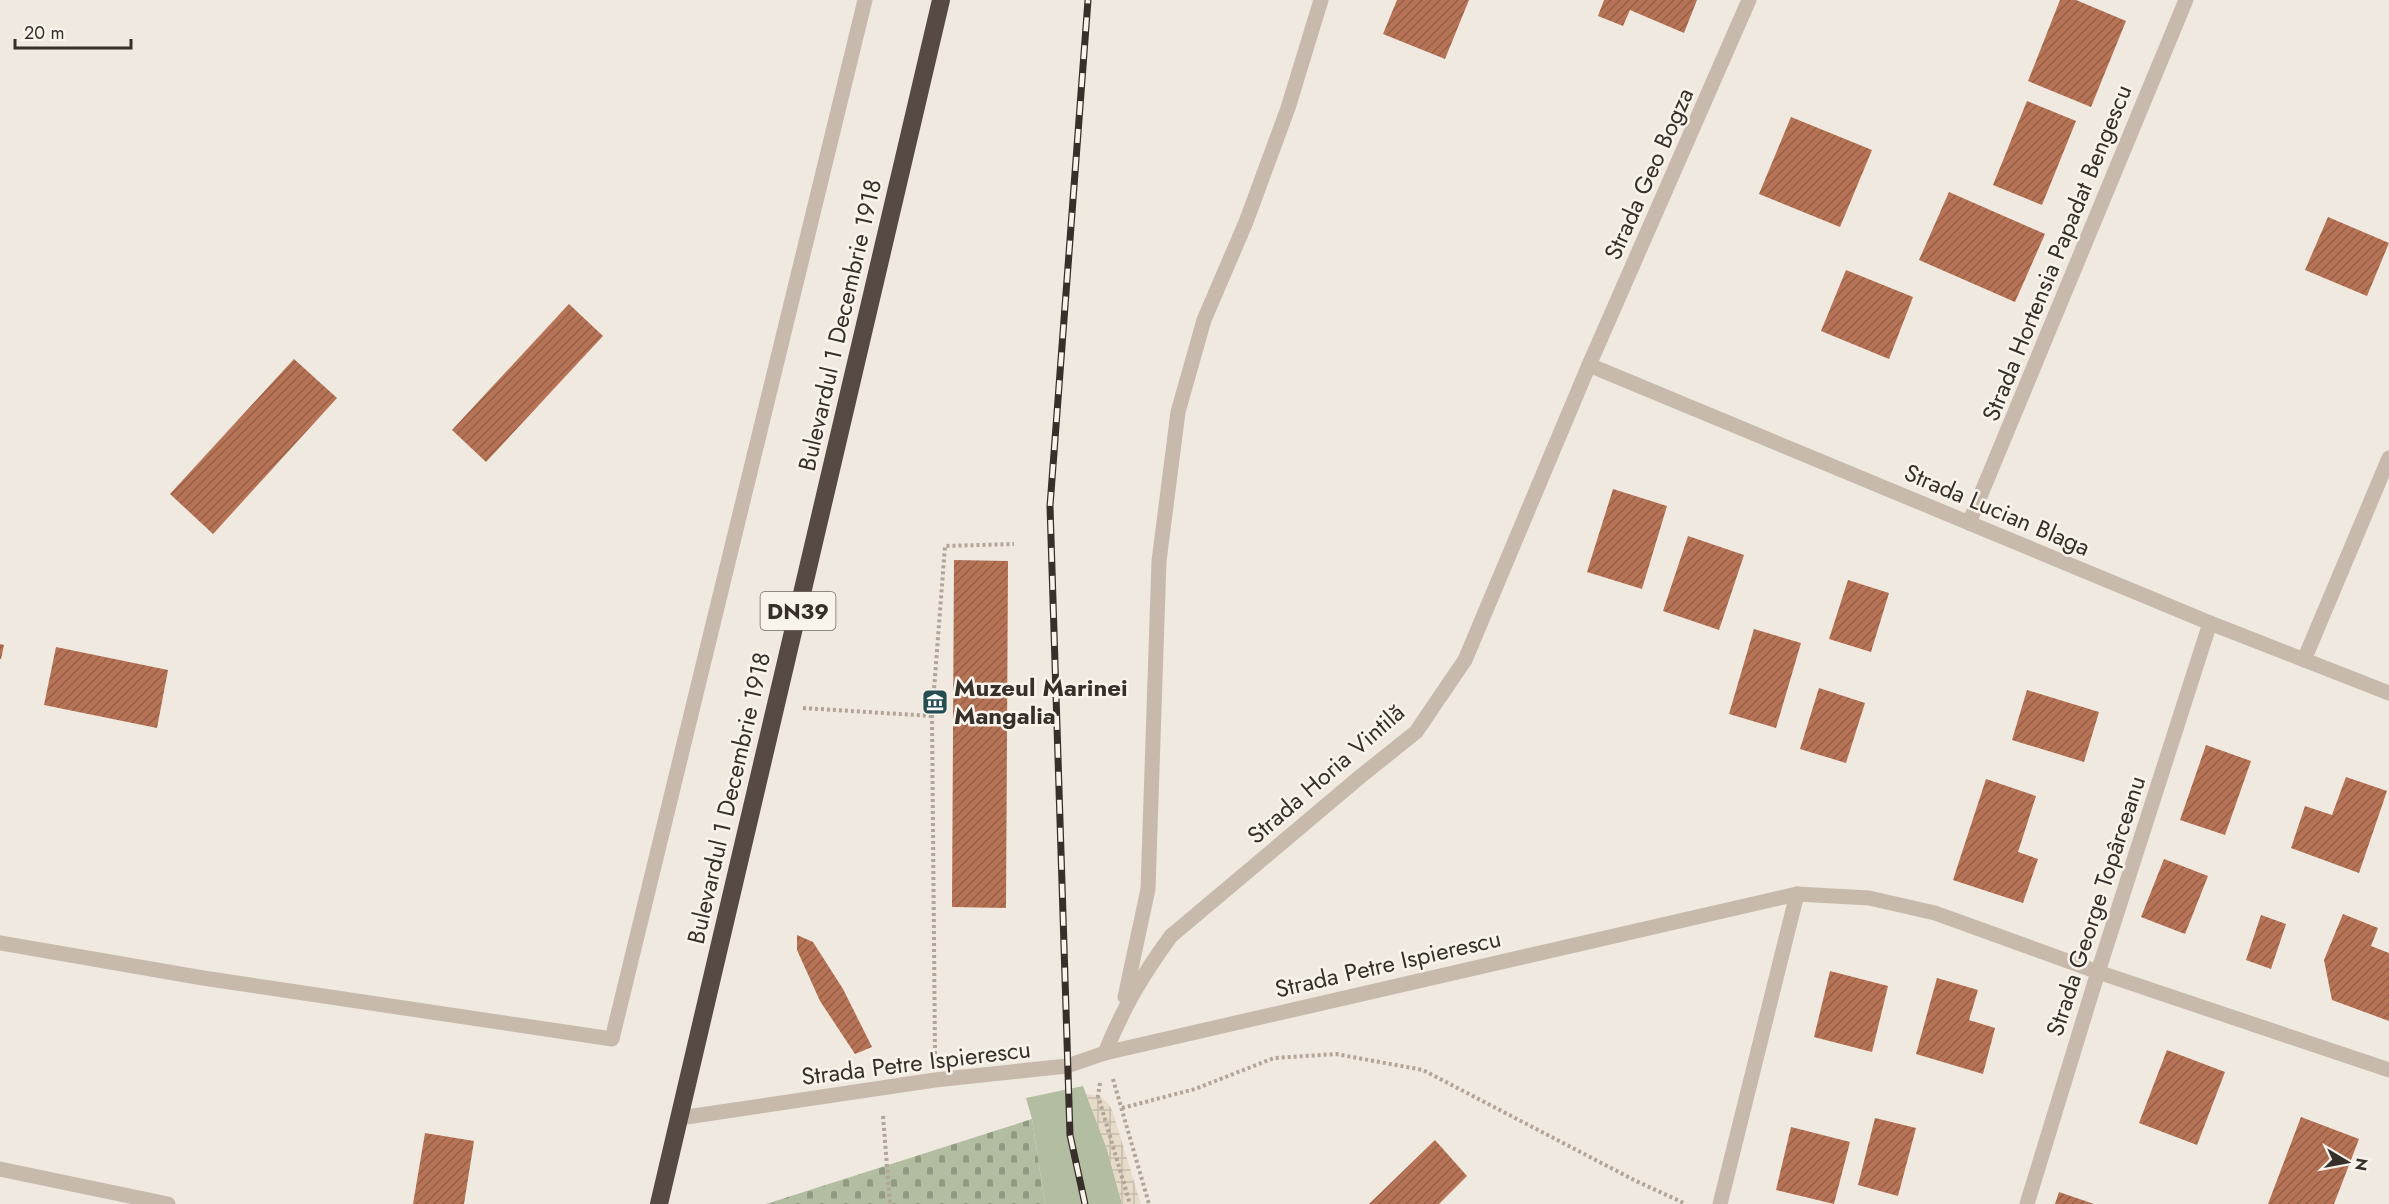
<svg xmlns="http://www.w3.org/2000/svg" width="2389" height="1204" viewBox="0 0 2389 1204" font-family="Jost,sans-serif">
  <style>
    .grass { fill: #b2bda1 }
    .cemetery { fill: url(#cemetery-stones) }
    .plaza { fill: url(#plaza-grid) }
    .building { fill: url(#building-hatch) }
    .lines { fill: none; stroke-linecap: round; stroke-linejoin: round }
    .path { stroke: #b2a497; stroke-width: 4; stroke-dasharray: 3 3; stroke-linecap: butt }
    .lane { stroke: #c7baac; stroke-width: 15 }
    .street { stroke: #c7baac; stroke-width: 15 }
    .highway { stroke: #564a42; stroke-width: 18 }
    .rail-casing { stroke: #362f2a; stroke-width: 7 }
    .rail { stroke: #f8f3eb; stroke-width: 4.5; stroke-dasharray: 14; stroke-linecap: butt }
    .labels { text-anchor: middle; stroke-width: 5; stroke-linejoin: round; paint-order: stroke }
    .shield { fill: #f8f3eb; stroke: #706a64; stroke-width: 1.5 }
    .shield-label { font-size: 22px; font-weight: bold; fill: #362f2a }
    .street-label { font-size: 24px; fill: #362f2a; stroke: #f8f3eb }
    .poi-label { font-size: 24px; font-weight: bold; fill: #362f2a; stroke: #f8f3eb; text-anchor: start }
  </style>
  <defs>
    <pattern id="cemetery-stones" width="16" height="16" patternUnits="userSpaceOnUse" patternTransform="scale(1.5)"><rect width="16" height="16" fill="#b2bda1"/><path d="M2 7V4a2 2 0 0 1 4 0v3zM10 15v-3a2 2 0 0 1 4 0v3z" fill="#929a83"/></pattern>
    <pattern id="plaza-grid" width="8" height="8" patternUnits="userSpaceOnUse" patternTransform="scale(1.5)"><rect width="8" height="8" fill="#e6dac8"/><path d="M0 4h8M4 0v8" fill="none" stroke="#c6bbac"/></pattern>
    <pattern id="building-hatch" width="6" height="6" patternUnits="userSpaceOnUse" patternTransform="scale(1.5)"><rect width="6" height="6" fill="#b77356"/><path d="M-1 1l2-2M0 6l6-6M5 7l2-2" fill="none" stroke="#965f47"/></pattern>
  </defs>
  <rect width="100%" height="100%" fill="#f0e9df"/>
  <!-- grass -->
  <polygon class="grass" points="1083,1086 1107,1149 1122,1204 1045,1204 1032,1119 1026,1098"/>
  <!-- cemetery -->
  <polygon class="cemetery" points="1032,1119 1045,1204 766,1204"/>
  <!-- plaza -->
  <polygon class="plaza" points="1086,1094 1098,1096 1107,1102 1112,1110 1141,1204 1122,1204 1107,1149"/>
  <!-- building -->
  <g class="building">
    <polygon points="1397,0 1469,0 1445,59 1383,34"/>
    <polygon points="1604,0 1697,0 1684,33 1630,10 1623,26 1598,16"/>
    <polygon points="2060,0 2076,0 2126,21 2091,107 2028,81"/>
    <polygon points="2027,101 2076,121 2042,205 1993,185"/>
    <polygon points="1791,117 1872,150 1840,227 1759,194"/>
    <polygon points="1949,192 2045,234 2015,302 1919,260"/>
    <polygon points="2328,217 2389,243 2367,296 2305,270"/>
    <polygon points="1846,270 1913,297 1889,359 1821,331"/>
    <polygon points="569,304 603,336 486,462 452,430"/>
    <polygon points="294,359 337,398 213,534 170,494"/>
    <polygon points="1613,489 1667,506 1642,589 1587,572"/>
    <polygon points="1688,536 1744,555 1719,630 1663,611"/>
    <polygon points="954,560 1008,561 1006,908 952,907"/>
    <polygon points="1848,580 1889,593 1871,652 1829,639"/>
    <polygon points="1754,629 1801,643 1776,728 1729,714"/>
    <polygon points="0,644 4,645 1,659 0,659"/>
    <polygon points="56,647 168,670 157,728 44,705"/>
    <polygon points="1819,688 1865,703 1846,763 1800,749"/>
    <polygon points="2027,690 2099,712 2084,762 2012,740"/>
    <polygon points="2206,745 2251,761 2225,835 2180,820"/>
    <polygon points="2346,777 2387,791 2359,873 2291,848 2305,806 2332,815"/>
    <polygon points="1986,779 2036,796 2018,852 2038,859 2023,903 1953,880"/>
    <polygon points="2164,859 2208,876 2185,934 2141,917"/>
    <polygon points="2343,914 2378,928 2371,946 2389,953 2389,1021 2332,1000 2324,960"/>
    <polygon points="2261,915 2286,924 2271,969 2246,960"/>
    <polygon points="797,935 813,942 843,989 872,1047 855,1054 820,1001 797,950"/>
    <polygon points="1830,971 1888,986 1872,1052 1814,1037"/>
    <polygon points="1937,978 1978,990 1969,1020 1995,1028 1983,1074 1916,1054"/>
    <polygon points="2167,1050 2225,1072 2197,1145 2139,1123"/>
    <polygon points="2301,1117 2359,1139 2334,1204 2268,1204"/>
    <polygon points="1875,1118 1916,1128 1898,1196 1858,1185"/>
    <polygon points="1791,1127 1850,1142 1834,1204 1776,1190"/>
    <polygon points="425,1133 474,1141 464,1204 413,1204"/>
    <polygon points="1435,1140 1467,1176 1439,1204 1369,1204"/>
    <polygon points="2059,1192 2094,1204 2055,1204"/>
  </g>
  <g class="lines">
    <!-- path -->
    <g class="path">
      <polyline points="803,708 932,716"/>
      <polyline points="935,1054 932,716 945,546 1014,544"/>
      <polyline points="1113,1079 1149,1204"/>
      <polyline points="1100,1083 1098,1096 1130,1204"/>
      <polyline points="1122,1108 1195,1089 1274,1058 1336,1054 1423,1070 1636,1181 1686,1204"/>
      <polyline points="883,1116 890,1204"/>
    </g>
    <!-- lane -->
    <g class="lane">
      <polyline points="0,943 203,978 612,1039 865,0"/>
      <polyline points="0,1169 168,1204"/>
    </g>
    <!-- street -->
    <g class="street">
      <polyline points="1589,365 2210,623 2389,693"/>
      <polyline points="1969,523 2186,0"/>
      <polyline points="2304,660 2389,458"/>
      <polyline points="1125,997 1148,889 1159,561 1178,412 1204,320 1246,222 1288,108 1321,0"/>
      <path d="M 1105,1053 C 1123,1008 1143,974 1171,936 L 1361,776 L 1416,732 L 1465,660 L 1589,365 L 1749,0"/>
      <polyline points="680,1118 935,1080 1067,1066 1105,1053 1797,894 1869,898 1935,913 2098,972 2389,1070"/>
      <polyline points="1720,1204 1797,894"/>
      <polyline points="2027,1204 2098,972 2210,623"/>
    </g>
    <!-- highway -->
    <polyline class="highway" points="659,1204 941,0"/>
    <defs>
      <polyline id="rail" points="1085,1204 1070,1135 1050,506 1088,0"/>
    </defs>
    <!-- rail casing -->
    <use href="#rail" class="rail-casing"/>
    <!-- rail -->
    <use href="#rail" class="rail"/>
  </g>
  <!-- icons -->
  <defs>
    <symbol id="museum-square" viewBox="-11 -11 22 22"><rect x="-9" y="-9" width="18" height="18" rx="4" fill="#254d52" stroke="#f8f3eb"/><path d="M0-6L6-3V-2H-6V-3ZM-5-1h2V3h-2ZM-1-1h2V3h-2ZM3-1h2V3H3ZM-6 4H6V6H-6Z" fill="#fff"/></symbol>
  </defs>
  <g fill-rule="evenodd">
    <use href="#museum-square" x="920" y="687" width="30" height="30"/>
  </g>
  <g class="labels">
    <!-- shield labels -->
    <rect class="shield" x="760.5" y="592" width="75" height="38" rx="4.5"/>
    <g class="shield-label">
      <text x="798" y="619">DN39</text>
    </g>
    <!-- street labels -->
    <g class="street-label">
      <text transform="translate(1649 174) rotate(-66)" y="8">Strada Geo Bogza</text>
      <text transform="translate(2057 253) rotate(-68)" y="8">Strada Hortensia Papadat Bengescu</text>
      <text transform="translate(840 325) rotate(-77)" y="8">Bulevardul 1 Decembrie 1918</text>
      <text transform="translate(1997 510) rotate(23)" y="8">Strada Lucian Blaga</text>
      <text transform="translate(1326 774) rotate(-41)" y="8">Strada Horia Vintilă</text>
      <text transform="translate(729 798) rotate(-77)" y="8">Bulevardul 1 Decembrie 1918</text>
      <text transform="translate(2096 906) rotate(-72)" y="8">Strada George Topârceanu</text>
      <text transform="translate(1388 964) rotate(-13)" y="8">Strada Petre Ispierescu</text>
      <text transform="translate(916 1063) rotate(-7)" y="8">Strada Petre Ispierescu</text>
    </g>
    <!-- poi labels -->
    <g class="poi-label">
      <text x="954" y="696">Muzeul Marinei<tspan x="954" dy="28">Mangalia</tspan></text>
    </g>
  </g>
  <!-- north arrow -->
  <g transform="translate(2347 1162) rotate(100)" stroke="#f8f3eb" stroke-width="4.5" paint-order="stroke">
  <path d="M0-4.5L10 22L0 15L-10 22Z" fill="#362f2a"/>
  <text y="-9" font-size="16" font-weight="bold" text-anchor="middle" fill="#362f2a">N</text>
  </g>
  <!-- scale -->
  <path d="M15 39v9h116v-9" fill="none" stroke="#362f2a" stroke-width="3"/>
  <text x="24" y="39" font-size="18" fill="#362f2a" stroke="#f8f3eb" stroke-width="4.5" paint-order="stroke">20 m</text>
</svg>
